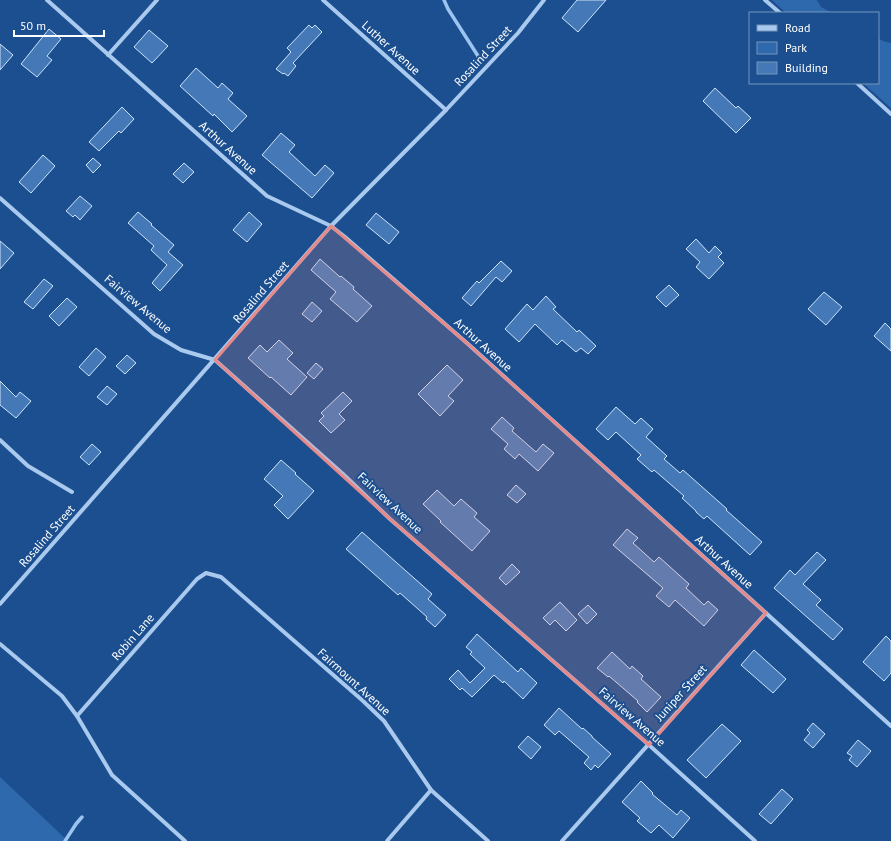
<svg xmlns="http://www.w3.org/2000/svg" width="891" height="841" viewBox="0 0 891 841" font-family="'PT Sans',sans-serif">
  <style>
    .green { fill: #2e69ad }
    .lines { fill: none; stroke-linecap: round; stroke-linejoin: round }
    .stream { stroke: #9cc4f0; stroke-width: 3.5 }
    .building { fill: #4478b7; stroke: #cfe3fa }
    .street { stroke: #a9c9ee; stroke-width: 4 }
    .marked { fill: #e88989; fill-opacity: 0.2; stroke: #e88989; stroke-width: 3; stroke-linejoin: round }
    .labels { text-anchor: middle; stroke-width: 4; stroke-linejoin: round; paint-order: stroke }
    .street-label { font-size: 12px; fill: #fff; stroke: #1b4f8f }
  </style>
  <rect width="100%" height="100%" fill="#1b4f8f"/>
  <!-- green -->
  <g class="green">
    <polygon points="772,0 817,0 821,7 832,13 786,13"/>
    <polygon points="878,38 883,41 891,43 891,108 863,83 878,83"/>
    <polygon points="0,777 68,841 0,841"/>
  </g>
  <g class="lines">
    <!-- stream -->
    <g class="stream">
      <polyline points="444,0 448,9 478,56 478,62"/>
      <polyline points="65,841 76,824 82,817"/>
    </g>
  </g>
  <!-- building -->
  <g class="building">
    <polygon points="577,0 606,0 578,32 562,18"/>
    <polygon points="309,25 312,28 315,25 322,32 293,63 296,66 288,76 284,73 283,74 276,69 291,52 287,48"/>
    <polygon points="49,29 61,39 47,56 52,60 37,77 21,64"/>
    <polygon points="149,30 168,46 152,63 134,47"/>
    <polygon points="0,44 13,55 0,70"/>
    <polygon points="196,68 218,88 222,83 233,93 228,99 247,116 232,132 214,114 213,116 180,86"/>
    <polygon points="715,88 736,108 738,106 751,118 736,133 703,101"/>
    <polygon points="122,107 134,119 121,133 119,131 99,151 89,142"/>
    <polygon points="281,133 295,145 289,152 315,176 325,165 334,173 312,198 262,155"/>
    <polygon points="43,155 55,166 31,193 19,182"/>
    <polygon points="93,158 101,165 93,173 86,165"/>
    <polygon points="184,163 194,172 183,183 173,174"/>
    <polygon points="80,196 92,206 80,220 75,215 73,217 66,211"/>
    <polygon points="138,212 152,224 151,225 174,245 168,252 183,265 160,291 152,283 167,265 151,250 154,246 128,223"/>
    <polygon points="249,212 262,224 247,242 233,230"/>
    <polygon points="376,213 399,232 389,244 366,225"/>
    <polygon points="696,239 709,253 715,246 722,253 718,257 724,263 709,279 696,267 700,262 686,249"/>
    <polygon points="0,241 14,253 0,269"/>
    <polygon points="320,259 340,277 341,276 354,287 353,289 372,306 357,322 330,299 336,292 311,270"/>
    <polygon points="501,261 512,271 502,282 496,277 471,306 462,298 477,281 479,283"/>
    <polygon points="44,279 53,286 33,309 24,302"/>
    <polygon points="669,285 679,295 666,307 656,297"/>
    <polygon points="824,292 842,307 826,325 808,309"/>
    <polygon points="546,296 556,307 553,309 577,332 579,330 596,346 588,354 581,348 576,352 562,340 557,345 535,324 519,342 505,329 527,304 533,310"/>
    <polygon points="67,298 77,307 59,326 49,316"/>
    <polygon points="312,302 322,311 312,322 302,314"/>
    <polygon points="885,323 891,329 891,351 874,336"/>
    <polygon points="279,340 293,353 287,359 307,377 291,395 271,377 270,378 248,358 260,345 267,352"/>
    <polygon points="96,348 106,357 89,376 79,367"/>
    <polygon points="127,355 136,363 125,374 116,366"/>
    <polygon points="316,363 323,369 314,379 307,373"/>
    <polygon points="447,365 463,380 448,396 454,401 440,416 418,394"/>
    <polygon points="0,381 16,397 20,392 31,401 16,418 0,405"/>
    <polygon points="107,386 117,394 107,405 97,397"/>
    <polygon points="343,392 352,401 339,414 345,420 331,433 319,421 324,416 321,413"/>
    <polygon points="616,407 635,424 641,418 653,429 646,437 667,456 664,459 680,473 683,470 727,509 726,510 762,542 750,555 707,516 704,519 696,512 696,511 682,498 684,496 654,470 652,472 637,459 641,455 616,432 608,440 596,429"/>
    <polygon points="502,417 514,428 512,431 536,452 543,444 554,453 538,471 519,454 515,459 504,449 508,444 491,429"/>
    <polygon points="92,444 101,452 89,465 80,457"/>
    <polygon points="281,460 296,473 295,474 314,491 288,519 274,505 283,496 264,479"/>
    <polygon points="516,485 526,494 517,503 507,495"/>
    <polygon points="437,490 454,506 461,499 477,513 474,517 490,531 472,551 440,522 441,521 423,504"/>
    <polygon points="627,529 638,538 633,543 654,562 659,557 689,584 686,588 704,605 708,601 718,610 704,626 675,600 669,607 656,596 663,588 613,545"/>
    <polygon points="362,532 432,594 428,599 446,615 435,627 426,619 427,617 400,593 398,595 346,549"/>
    <polygon points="817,552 826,560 803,584 821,600 816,605 843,629 833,640 774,588 790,570 795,575"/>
    <polygon points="512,564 520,572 506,585 499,578"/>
    <polygon points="560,602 577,620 566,631 555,620 550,625 543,618"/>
    <polygon points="588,605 597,614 587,624 578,614"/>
    <polygon points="477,634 518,672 521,668 537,683 523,699 504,681 503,683 494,675 472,697 462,688 460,690 449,679 458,670 470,683 485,668 470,654 472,652 466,647"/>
    <polygon points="886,636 891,641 891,673 884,681 863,662"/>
    <polygon points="754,650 786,679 773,693 741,665"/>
    <polygon points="612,652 630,669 632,666 643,676 641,679 661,697 647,712 637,702 638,701 609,676 608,677 597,668"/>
    <polygon points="559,708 582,729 583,728 592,736 592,737 611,754 598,768 595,765 591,770 584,763 589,757 559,731 555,735 544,725"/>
    <polygon points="813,723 825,734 813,748 804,740 810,733 807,730"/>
    <polygon points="722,724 741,741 706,778 687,760"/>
    <polygon points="528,736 541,747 531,759 518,747"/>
    <polygon points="858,740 871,751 857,767 849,760 852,756 847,753"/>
    <polygon points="641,781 653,793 652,794 677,815 681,810 690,818 673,838 659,825 651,833 637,821 640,818 622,802"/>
    <polygon points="782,789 793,799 771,824 759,814"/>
  </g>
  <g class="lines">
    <!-- street -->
    <g class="street">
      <polyline points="47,0 267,196 331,226 345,237 468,344 891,726"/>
      <polyline points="323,0 446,110"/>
      <polyline points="765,0 780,13"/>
      <polyline points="108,55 157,0"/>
      <polyline points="857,83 891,114"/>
      <polyline points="0,198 154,334 181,350 215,360 343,474 390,519 649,745 755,841"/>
      <polyline points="0,440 28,466 72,492"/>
      <polyline points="0,604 331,226 446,110 518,33 544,0"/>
      <polyline points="0,644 62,696 77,716 112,775 185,841"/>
      <polyline points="77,716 197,579 206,573 221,577 362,700 384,721 431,790 488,841"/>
      <polyline points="387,841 431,790"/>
      <polyline points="562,841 766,613"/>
    </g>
  </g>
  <!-- marked area -->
  <path class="marked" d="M 331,226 L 468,344 L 766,613 L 649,745 L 390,519 L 215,360 Z"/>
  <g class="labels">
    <!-- street labels -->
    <g class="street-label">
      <text transform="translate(391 48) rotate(42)" y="4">Luther Avenue</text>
      <text transform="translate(483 56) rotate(-47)" y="4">Rosalind Street</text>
      <text transform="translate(228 148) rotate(42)" y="4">Arthur Avenue</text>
      <text transform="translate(261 292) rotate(-49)" y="4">Rosalind Street</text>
      <text transform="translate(138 304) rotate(40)" y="4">Fairview Avenue</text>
      <text transform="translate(483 345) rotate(42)" y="4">Arthur Avenue</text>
      <text transform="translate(390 503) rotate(43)" y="4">Fairview Avenue</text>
      <text transform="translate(47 536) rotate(-49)" y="4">Rosalind Street</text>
      <text transform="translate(724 562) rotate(42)" y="4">Arthur Avenue</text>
      <text transform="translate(133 637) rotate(-49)" y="4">Robin Lane</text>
      <text transform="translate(354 682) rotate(42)" y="4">Fairmount Avenue</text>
      <text transform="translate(681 693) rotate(-48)" y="4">Juniper Street</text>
      <text transform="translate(632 717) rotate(41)" y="4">Fairview Avenue</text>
    </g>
  </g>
  <!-- legend -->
  <rect x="749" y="12" width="130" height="72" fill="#1b4f8f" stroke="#7695bc"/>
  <rect x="757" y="25" width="20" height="6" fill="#a9c9ee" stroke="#7695bc"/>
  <text x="785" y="32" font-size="12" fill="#ffffff">Road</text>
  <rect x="757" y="42" width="20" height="12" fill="#2e69ad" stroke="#7695bc"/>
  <text x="785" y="52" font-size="12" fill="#ffffff">Park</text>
  <rect x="757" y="62" width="20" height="12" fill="#4478b7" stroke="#7695bc"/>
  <text x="785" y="72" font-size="12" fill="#ffffff">Building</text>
  <!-- scale -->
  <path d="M14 30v6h90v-6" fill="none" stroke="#ffffff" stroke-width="2"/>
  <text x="20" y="30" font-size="12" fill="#ffffff" stroke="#1b4f8f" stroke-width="3" paint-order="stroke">50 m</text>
</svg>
